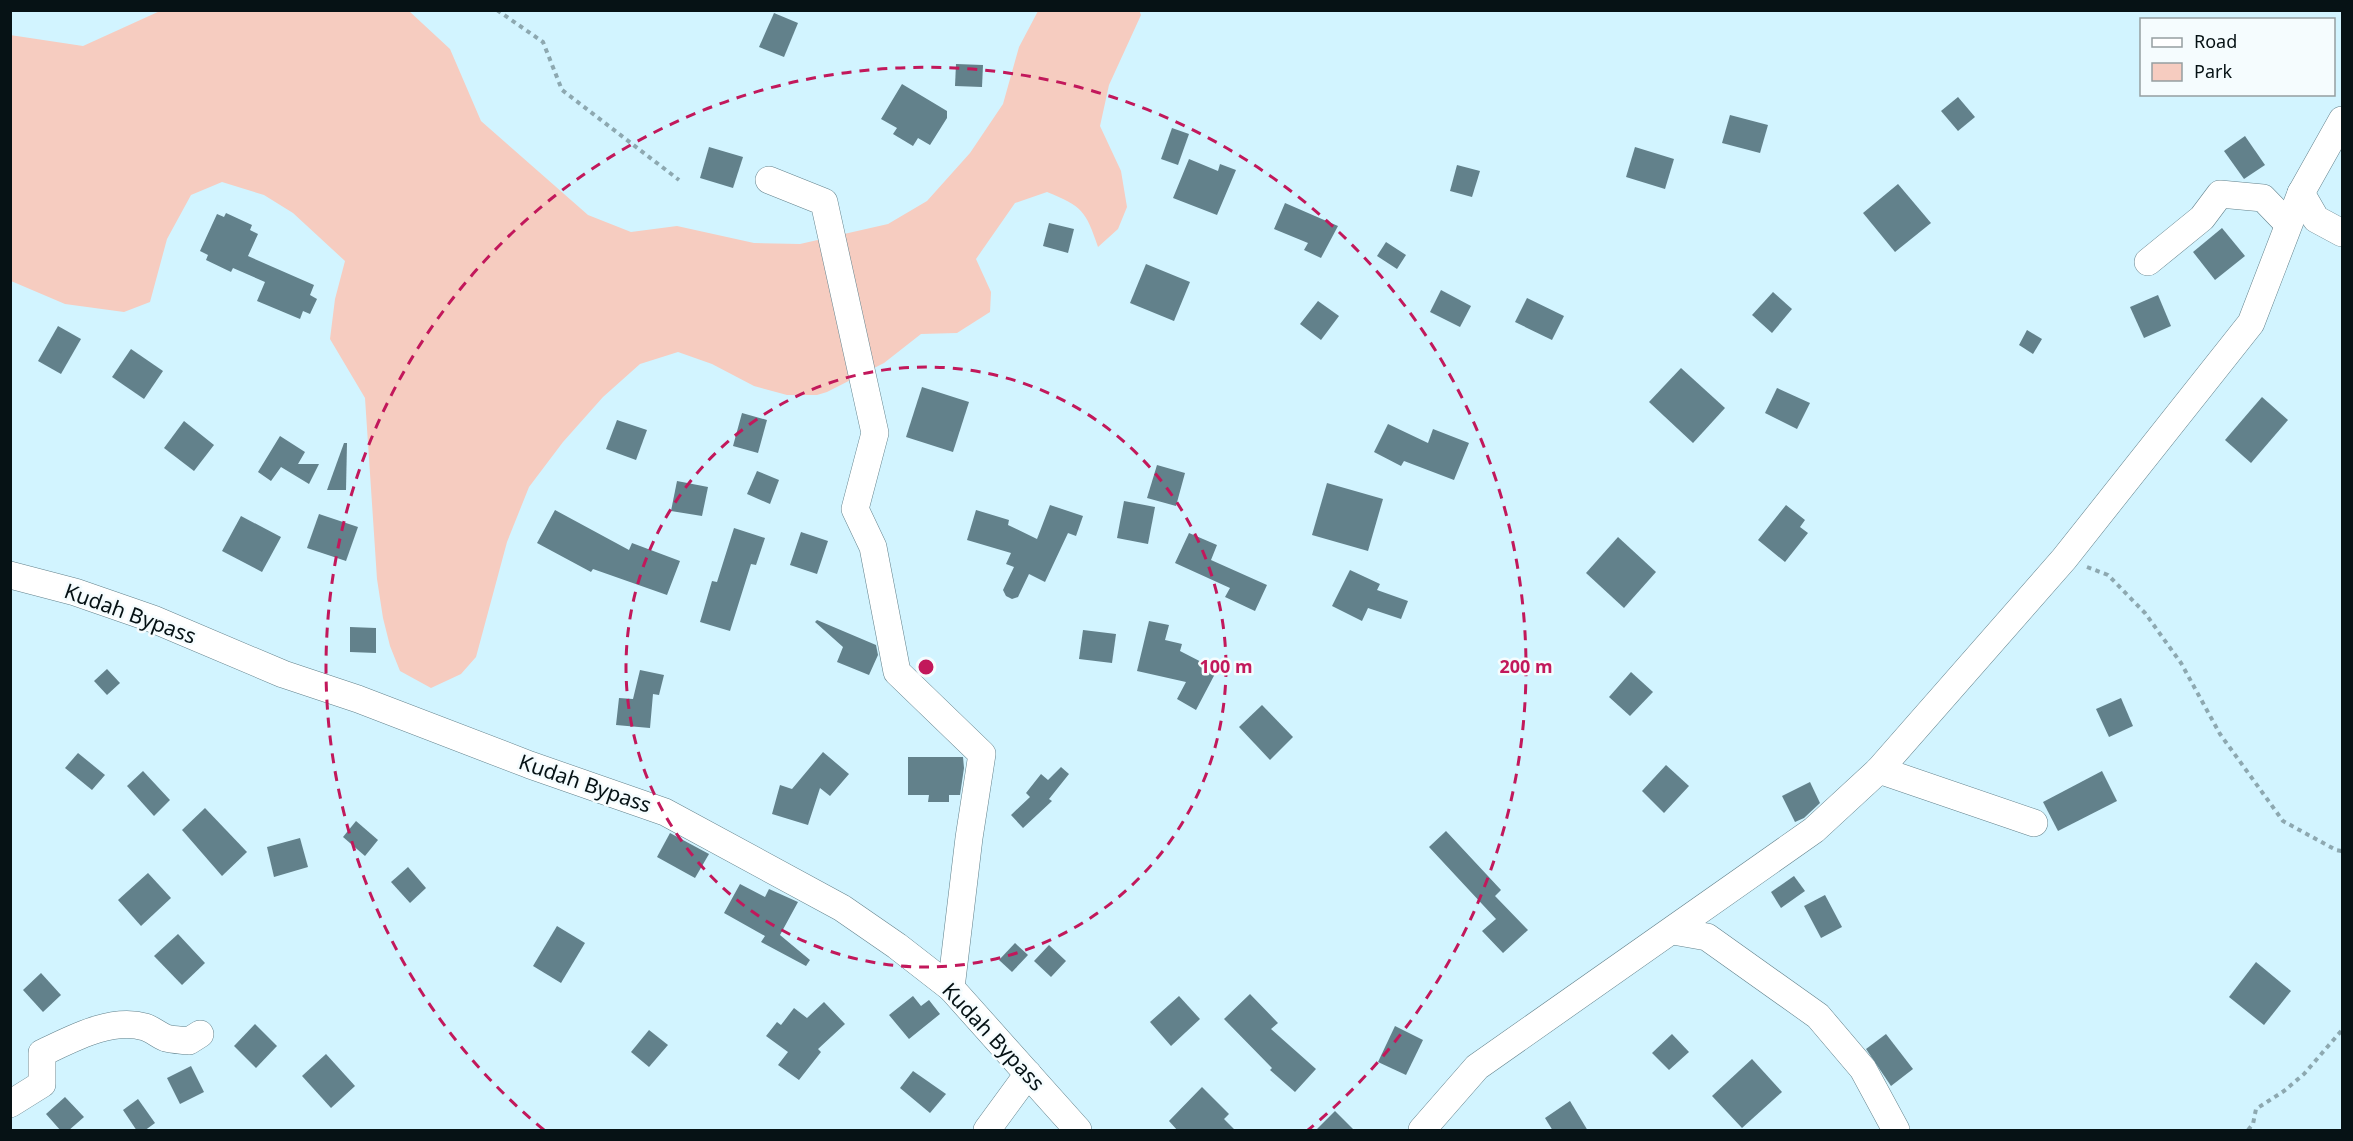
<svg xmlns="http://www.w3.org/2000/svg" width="2353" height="1141" viewBox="0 0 2353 1141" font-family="'Noto Sans',sans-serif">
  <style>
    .green { fill: #f6ccc0 }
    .building { fill: #62818b }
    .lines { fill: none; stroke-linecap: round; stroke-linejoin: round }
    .minor-casing { stroke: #63828c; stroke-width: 28 }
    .path { stroke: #8da8b0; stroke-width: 4; stroke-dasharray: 4.5 4.5; stroke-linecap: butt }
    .minor { stroke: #fff; stroke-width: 27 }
    .ring { fill: none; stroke: #c2185b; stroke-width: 3; stroke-dasharray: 10 8 }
    .labels { text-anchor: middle; stroke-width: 5; stroke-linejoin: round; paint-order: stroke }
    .street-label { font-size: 21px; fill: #061215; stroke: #f5fcfe }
    .centre { fill: #c2185b; stroke: #f5fcfe; stroke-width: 3 }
    .ring-label { font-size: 18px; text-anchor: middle; font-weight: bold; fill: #c2185b; stroke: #f5fcfe; stroke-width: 5; stroke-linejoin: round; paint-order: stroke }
  </style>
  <rect width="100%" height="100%" fill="#d2f4ff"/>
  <!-- green -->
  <path class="green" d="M 1139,10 L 1141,15 L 1109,85 L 1100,126 L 1121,171 L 1127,207 L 1118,229 L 1098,247 C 1086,211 1082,206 1047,192 L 1015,203 L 976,259 L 991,292 L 990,312 L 957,333 L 921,334 L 884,363 L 827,392 L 817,395 L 787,395 L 754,386 L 712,364 L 678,352 L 640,364 L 603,397 L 563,442 L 529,487 L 507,542 L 476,657 L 461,674 L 431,688 L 400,671 L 390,646 L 383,618 L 377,579 L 365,398 L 330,339 L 335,299 L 345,261 L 293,213 L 264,195 L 222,182 L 191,195 L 167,239 L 150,302 L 124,312 L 65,304 L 11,281 L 10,35 L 83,46 L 160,11 L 409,11 L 450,49 L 481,121 L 588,215 L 631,232 L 677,226 L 754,243 L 800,244 L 888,224 L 927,201 L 970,153 L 1003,104 L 1019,47 L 1038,11 Z"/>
  <!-- building -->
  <g class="building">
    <polygon points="774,13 798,23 784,57 759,47"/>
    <polygon points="956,64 983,65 982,87 955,86"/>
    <polygon points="902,84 947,111 947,118 930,145 918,138 913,146 893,134 897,128 881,119"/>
    <polygon points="1958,97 1975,117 1958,131 1941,111"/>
    <polygon points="1730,115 1768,125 1760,153 1722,143"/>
    <polygon points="1172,128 1189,134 1178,165 1161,159"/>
    <polygon points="2245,136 2265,165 2244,179 2224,151"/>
    <polygon points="709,147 743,157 733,188 700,178"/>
    <polygon points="1635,147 1674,159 1665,189 1626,177"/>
    <polygon points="1189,159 1218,171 1220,164 1236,170 1217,215 1173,198"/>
    <polygon points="1457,165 1480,171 1472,197 1450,191"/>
    <polygon points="1898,184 1931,223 1895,252 1863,213"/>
    <polygon points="1285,203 1338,226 1321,258 1304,250 1308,243 1274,229"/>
    <polygon points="226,213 252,225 250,230 258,234 248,256 314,285 310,295 317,299 310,314 303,311 300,319 257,301 265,282 233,268 231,272 206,260 208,255 200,251 217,214 224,217"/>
    <polygon points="1049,223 1074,229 1068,253 1043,246"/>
    <polygon points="2222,228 2245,256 2215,280 2193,252"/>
    <polygon points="1386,242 1406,255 1397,269 1377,256"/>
    <polygon points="1146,264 1190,282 1174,321 1130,303"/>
    <polygon points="1441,290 1471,306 1460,327 1430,312"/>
    <polygon points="1773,292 1792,309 1772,333 1752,315"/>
    <polygon points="2158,295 2171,326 2144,338 2130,307"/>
    <polygon points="1527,298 1564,316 1552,340 1515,322"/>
    <polygon points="1318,301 1339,316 1321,340 1300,324"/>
    <polygon points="58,326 81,339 61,374 38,361"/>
    <polygon points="2027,330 2042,339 2033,354 2019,345"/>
    <polygon points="131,349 163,371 144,399 112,377"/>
    <polygon points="1681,368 1725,408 1693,443 1649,402"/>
    <polygon points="922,387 969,402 953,452 906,437"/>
    <polygon points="1777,388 1810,403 1797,429 1765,413"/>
    <polygon points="2262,397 2288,420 2251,463 2225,440"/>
    <polygon points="742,413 767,420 758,453 733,446"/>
    <polygon points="617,420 647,430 636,460 606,449"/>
    <polygon points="184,421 214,445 194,471 164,448"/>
    <polygon points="1388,424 1428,443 1433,429 1469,443 1454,480 1404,461 1401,466 1374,452"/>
    <polygon points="280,436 305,452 298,464 319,464 309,484 281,467 271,481 258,472"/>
    <polygon points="344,443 347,443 346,490 327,490"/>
    <polygon points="1157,465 1185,473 1176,506 1147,498"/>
    <polygon points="757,471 779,480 770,504 747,494"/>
    <polygon points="677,481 708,487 702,516 671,511"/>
    <polygon points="1327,483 1383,499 1368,551 1312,535"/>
    <polygon points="1124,501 1155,507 1148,544 1117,538"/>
    <polygon points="1050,505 1083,516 1076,536 1068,533 1045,582 1029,574 1018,597 1012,599 1006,596 1003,590 1014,567 1006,564 1011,553 967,540 976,510 1009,520 1008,525 1037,539"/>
    <polygon points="1786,505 1805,520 1800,527 1808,533 1785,562 1758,540"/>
    <polygon points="555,510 629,550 632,543 680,561 667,595 593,569 591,572 537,543"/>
    <polygon points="319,514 358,527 346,561 307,548"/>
    <polygon points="241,516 281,537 262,572 222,551"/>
    <polygon points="734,528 765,538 756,565 751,564 730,631 700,622 712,581 717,582"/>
    <polygon points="801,532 828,541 817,574 790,565"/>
    <polygon points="1189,533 1217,545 1211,560 1267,585 1255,611 1225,597 1230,588 1175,563"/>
    <polygon points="1618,537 1656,572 1624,608 1586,573"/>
    <polygon points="1350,570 1380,584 1377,590 1408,601 1401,619 1368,608 1362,621 1332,606"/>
    <polygon points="817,620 876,645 878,655 869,675 837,662 843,647 815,622"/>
    <polygon points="1149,621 1169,625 1165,640 1182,644 1180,651 1217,670 1196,710 1177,699 1186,682 1137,671"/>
    <polygon points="350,627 376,628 376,653 350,652"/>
    <polygon points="1083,630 1116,634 1112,663 1079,659"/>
    <polygon points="107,669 120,683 107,695 94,681"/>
    <polygon points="640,670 664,675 659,695 653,694 650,728 616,725 619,698 633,699"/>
    <polygon points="1631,672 1653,692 1630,716 1609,697"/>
    <polygon points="2121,698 2133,726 2109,737 2096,709"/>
    <polygon points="1262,705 1293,737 1270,760 1239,727"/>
    <polygon points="823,752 849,774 830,796 820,788 808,825 772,814 780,785 792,789"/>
    <polygon points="78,753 105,775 92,790 65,768"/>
    <polygon points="908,757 963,757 964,768 960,795 949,795 949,802 928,802 929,795 908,795"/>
    <polygon points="1666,765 1689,786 1664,813 1642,791"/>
    <polygon points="1061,767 1069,774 1049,799 1052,801 1023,828 1011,815 1030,797 1026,793 1041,774 1048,780"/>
    <polygon points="143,771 170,800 154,816 127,786"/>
    <polygon points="2102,771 2117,801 2058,831 2043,802"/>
    <polygon points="1810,782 1820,803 1804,818 1795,822 1782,796"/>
    <polygon points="205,808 247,852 222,876 182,830"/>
    <polygon points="356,821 378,840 365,856 343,837"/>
    <polygon points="1446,831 1501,890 1495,896 1528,930 1503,953 1482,931 1496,919 1429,847"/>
    <polygon points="670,833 709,854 695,878 657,857"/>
    <polygon points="300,838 308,867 274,877 267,847"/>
    <polygon points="408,867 426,888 410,903 391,882"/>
    <polygon points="148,873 171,898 141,926 118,900"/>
    <polygon points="1794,876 1805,891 1781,908 1771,892"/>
    <polygon points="740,884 765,897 769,889 798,902 780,935 810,960 806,966 761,942 765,936 724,913"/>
    <polygon points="1825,895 1842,927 1821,938 1804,906"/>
    <polygon points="557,926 585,943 561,983 533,966"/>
    <polygon points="178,934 205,963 182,985 154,956"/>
    <polygon points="1015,943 1028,955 1012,972 999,960"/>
    <polygon points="1049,945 1066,961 1051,977 1034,961"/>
    <polygon points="2256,962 2291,991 2264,1025 2229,997"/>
    <polygon points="41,973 61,995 43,1012 23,990"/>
    <polygon points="1250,994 1278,1023 1271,1029 1316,1069 1295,1092 1270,1070 1272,1068 1224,1019"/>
    <polygon points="913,996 921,1006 929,1000 940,1014 909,1039 889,1015"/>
    <polygon points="1179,996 1200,1019 1171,1046 1150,1022"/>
    <polygon points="824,1002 845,1024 818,1049 821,1052 799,1080 778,1065 788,1052 766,1036 777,1022 781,1025 794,1008 807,1018"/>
    <polygon points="255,1024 277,1046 256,1068 234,1046"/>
    <polygon points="1395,1026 1423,1040 1406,1075 1378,1062"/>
    <polygon points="649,1030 668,1045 649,1067 631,1052"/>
    <polygon points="1672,1034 1689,1052 1669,1070 1652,1053"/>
    <polygon points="1886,1034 1913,1069 1891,1086 1866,1049"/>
    <polygon points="326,1054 355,1086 331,1108 302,1076"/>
    <polygon points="1752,1059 1782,1092 1742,1128 1712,1096"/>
    <polygon points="191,1066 204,1092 180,1104 167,1078"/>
    <polygon points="913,1071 946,1094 930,1113 900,1088"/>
    <polygon points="1202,1087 1229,1114 1224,1119 1236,1131 1178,1131 1169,1121"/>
    <polygon points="65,1097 84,1117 68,1131 61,1131 46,1114"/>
    <polygon points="138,1099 155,1123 144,1131 137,1131 123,1110"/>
    <polygon points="1570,1101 1588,1131 1553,1131 1545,1118"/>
    <polygon points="1335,1111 1355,1131 1315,1131"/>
  </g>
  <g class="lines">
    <defs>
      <g id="minor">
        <polyline points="769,180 824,202 875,433 855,509 873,547 897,672 982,754 969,838 951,988"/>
        <polyline points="2301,193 2316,219 2342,233"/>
        <polyline points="2148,262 2202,218 2220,194 2263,198 2288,224"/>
        <polyline points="10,575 75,592 153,619 283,674 358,699 530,765 665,812 842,908 897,946 951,988 1078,1130"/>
        <polyline points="1879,770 2034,823"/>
        <polyline points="1673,931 1707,937 1818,1016 1863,1069 1896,1130"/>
        <path d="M 10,1104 L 42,1084 L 42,1053 C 72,1039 111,1017 145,1027 C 152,1029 158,1035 166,1038 C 173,1040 182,1040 189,1041 L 200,1034"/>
        <polyline points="987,1130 1028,1074"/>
        <polyline points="1422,1130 1477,1067 1814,830 1879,770 2064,559 2251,323 2301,193 2342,120"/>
      </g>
    </defs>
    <!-- minor casing -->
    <use href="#minor" class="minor-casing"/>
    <!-- path -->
    <g class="path">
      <polyline points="497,10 543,42 562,90 679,180"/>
      <polyline points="2087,567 2108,575 2145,613 2181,663 2220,734 2283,821 2336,850 2342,851"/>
      <polyline points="2248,1130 2253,1124 2256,1109 2284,1091 2304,1074 2342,1030"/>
    </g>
    <!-- minor -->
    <use href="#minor" class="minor"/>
  </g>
  <!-- distance rings -->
  <g class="ring">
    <circle cx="926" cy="667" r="300"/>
    <path d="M544 1130A600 600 0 1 1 1308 1130"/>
  </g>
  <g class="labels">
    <!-- street labels -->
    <g class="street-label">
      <text transform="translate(130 614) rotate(20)" y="7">Kudah Bypass</text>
      <text transform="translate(585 784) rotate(19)" y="7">Kudah Bypass</text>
      <text transform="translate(993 1037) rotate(47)" y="7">Kudah Bypass</text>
    </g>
  </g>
  <circle cx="926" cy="667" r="9" class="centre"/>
  <g class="ring-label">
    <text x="1226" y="673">100 m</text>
    <text x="1526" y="673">200 m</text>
  </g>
  <!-- border -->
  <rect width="2353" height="1141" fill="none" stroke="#061215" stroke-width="24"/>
  <!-- legend -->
  <rect x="2140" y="18" width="195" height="78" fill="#f5fcfe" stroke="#959ea1" stroke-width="1.5"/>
  <rect x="2152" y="38" width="30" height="9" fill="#ffffff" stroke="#959ea1" stroke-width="1.5"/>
  <text x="2194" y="48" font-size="18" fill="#061215">Road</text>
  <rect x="2152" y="63" width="30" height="18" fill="#f6ccc0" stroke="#959ea1" stroke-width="1.5"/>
  <text x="2194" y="78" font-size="18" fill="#061215">Park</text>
</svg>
